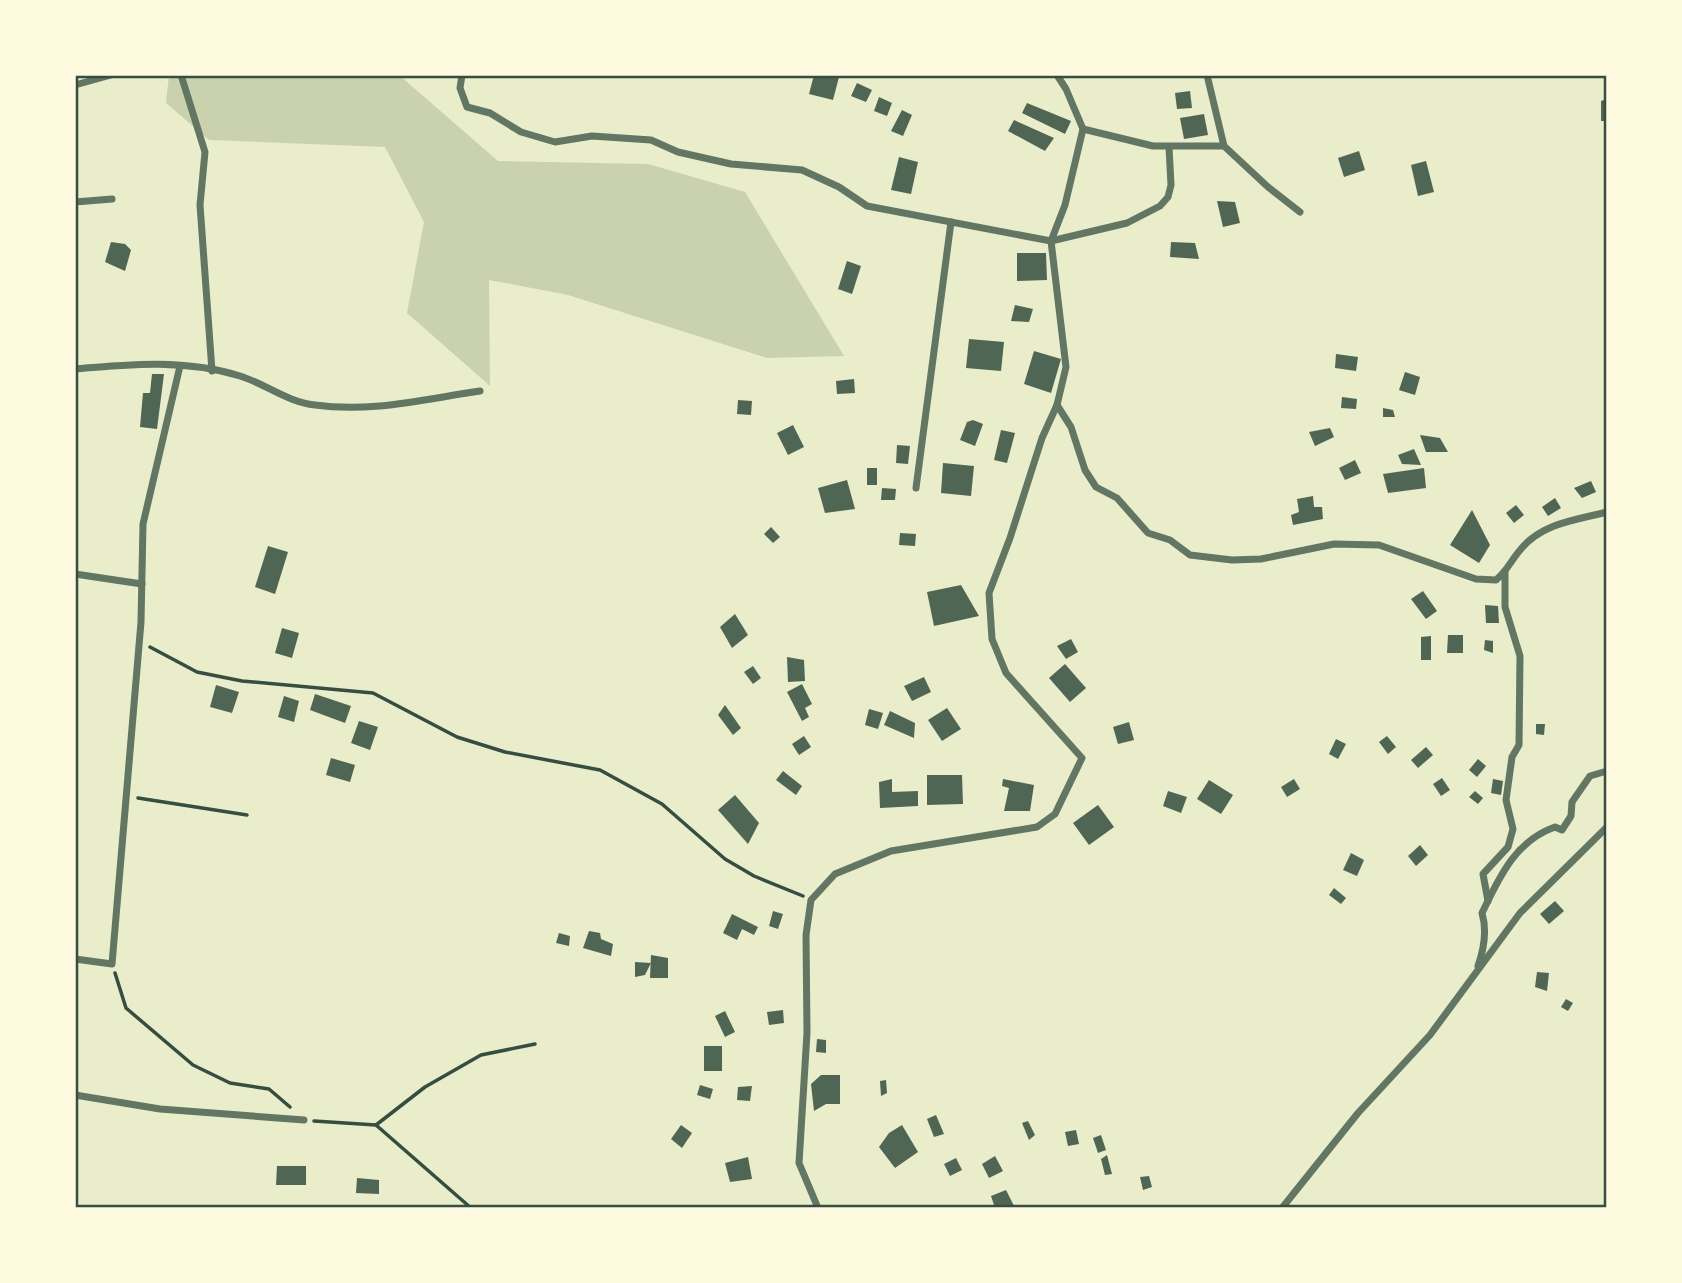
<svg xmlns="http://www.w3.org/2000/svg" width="1682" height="1283" viewBox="0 0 1682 1283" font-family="'Source Serif 4',serif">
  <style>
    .green { fill: #cad2ad }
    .building { fill: #4f6655 }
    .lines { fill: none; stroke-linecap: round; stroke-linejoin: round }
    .path { stroke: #344e41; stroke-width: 3.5 }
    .minor { stroke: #617663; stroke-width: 7 }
    .neatline { fill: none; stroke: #344e41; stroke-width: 2.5 }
  </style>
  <rect width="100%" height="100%" fill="#e9edc9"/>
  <!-- green -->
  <polygon class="green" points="169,75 399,75 498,161 648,164 745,192 844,356 767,358 568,295 489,280 490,386 407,313 424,222 385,147 209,140 166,103"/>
  <!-- building -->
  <g class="building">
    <polygon points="814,75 839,77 833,100 809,94"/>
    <polygon points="857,83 872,90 866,102 851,96"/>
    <polygon points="1190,91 1192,108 1177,109 1175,93"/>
    <polygon points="879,97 892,103 887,116 874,111"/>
    <polygon points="1607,99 1607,121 1601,121 1601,101"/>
    <polygon points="1027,103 1071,121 1065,134 1022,113"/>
    <polygon points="902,110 912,115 903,136 891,131"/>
    <polygon points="1204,114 1208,135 1184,139 1180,118"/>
    <polygon points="1014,120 1054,138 1045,151 1008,131"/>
    <polygon points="1359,151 1365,170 1344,177 1338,158"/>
    <polygon points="899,157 918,162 911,194 891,190"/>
    <polygon points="1426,161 1434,192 1418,196 1411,165"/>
    <polygon points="1217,201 1235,202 1240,223 1223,227"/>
    <polygon points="111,242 125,244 131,250 125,271 105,262"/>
    <polygon points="1171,242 1195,243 1199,259 1170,257"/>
    <polygon points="1017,253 1046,253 1047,280 1017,281"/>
    <polygon points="847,261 861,266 852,294 838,289"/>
    <polygon points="1015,305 1033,309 1029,322 1011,321"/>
    <polygon points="969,339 1004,342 1001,371 966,368"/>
    <polygon points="1034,351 1061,359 1051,393 1024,384"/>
    <polygon points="1336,354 1358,357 1356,371 1335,368"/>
    <polygon points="1405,372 1420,377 1415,395 1399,390"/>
    <polygon points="152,374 164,374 157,429 140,427 143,393 150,393"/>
    <polygon points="854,379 855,393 837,394 836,381"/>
    <polygon points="1342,397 1357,399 1356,409 1341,408"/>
    <polygon points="738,400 752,401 751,415 737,414"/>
    <polygon points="1383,408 1393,410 1395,417 1383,417"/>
    <polygon points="973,420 983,424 975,446 960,440 967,422"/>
    <polygon points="793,425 804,447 788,455 777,433"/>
    <polygon points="1330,428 1334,437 1315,446 1309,432"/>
    <polygon points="1001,430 1015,433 1007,463 994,460"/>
    <polygon points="1420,435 1440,438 1448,452 1426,452"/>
    <polygon points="897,445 910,446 908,464 896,463"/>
    <polygon points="1414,449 1421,465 1402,464 1398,455"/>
    <polygon points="1355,460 1361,473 1345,480 1339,468"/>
    <polygon points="943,463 974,466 971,496 941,493"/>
    <rect x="867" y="468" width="10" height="17"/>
    <polygon points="1424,468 1426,488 1388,493 1383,474"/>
    <polygon points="847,480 855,509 825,513 818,488"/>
    <polygon points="1591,481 1596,492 1582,498 1574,488"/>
    <polygon points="882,488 896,489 895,500 881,500"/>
    <polygon points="1313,496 1314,507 1322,507 1323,519 1293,525 1291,515 1299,512 1297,499"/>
    <polygon points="1555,498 1561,508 1548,516 1542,507"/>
    <polygon points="1516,505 1524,515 1514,523 1506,513"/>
    <polygon points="1472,510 1490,545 1479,563 1450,545"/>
    <polygon points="771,527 780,537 773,543 764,534"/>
    <polygon points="900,533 916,534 915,546 899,545"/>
    <polygon points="268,546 288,552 275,594 255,587"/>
    <polygon points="961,585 979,616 934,626 927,592"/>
    <polygon points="1423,591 1437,611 1426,619 1411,599"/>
    <polygon points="1485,605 1498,606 1499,623 1486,623"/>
    <polygon points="735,614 748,635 732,648 720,627"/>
    <polygon points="282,628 299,633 292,658 275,653"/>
    <polygon points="1448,635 1463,635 1463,653 1447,653"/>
    <polygon points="1431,636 1431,660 1421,660 1421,637"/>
    <polygon points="1071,639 1078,652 1066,659 1057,646"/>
    <polygon points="1485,640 1493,641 1493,653 1484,650"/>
    <polygon points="787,657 804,660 805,681 788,682"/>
    <polygon points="1065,664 1086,688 1070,702 1049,678"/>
    <polygon points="753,666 761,678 753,684 744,672"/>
    <polygon points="924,677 931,692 912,701 904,686"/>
    <polygon points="802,684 812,704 805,708 809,717 802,721 787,692"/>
    <polygon points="216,685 239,692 232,713 210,707"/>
    <polygon points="315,694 351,706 345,723 310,710"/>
    <polygon points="284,696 299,701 294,722 278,717"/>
    <polygon points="725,705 741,728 733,735 718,715"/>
    <polygon points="947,708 961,729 942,741 928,720"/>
    <polygon points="869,709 883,713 878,729 865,725"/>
    <polygon points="890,711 915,723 914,738 884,725"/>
    <polygon points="359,721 378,727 370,750 351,743"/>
    <polygon points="1129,722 1134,740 1118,744 1113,727"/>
    <polygon points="1536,724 1545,724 1544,735 1536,734"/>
    <polygon points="804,736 811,747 799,755 792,744"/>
    <polygon points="1387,736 1396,747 1388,754 1379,742"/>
    <polygon points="1336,739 1346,744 1338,759 1329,754"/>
    <polygon points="1426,747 1433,755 1418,768 1411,760"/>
    <polygon points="331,758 355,765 350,782 326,775"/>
    <polygon points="1478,759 1486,766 1477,777 1469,770"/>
    <polygon points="783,771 802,786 796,795 776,780"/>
    <polygon points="927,775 962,775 963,804 927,805"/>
    <polygon points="1442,778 1450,790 1441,796 1433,784"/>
    <polygon points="892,779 892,792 918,791 918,806 880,808 879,782"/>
    <polygon points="1003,779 1034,785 1030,811 1004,811 1009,788 1002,786"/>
    <polygon points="1294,779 1300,789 1287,797 1281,787"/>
    <polygon points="1493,779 1503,781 1501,795 1491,793"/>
    <polygon points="1209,780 1233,795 1221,814 1197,799"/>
    <polygon points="1168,791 1187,797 1181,813 1163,806"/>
    <polygon points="1475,791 1483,798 1478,804 1469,797"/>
    <polygon points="735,795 759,823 748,844 718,810"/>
    <polygon points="1098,805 1114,827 1089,845 1073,823"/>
    <polygon points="1420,845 1428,855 1416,866 1408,856"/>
    <polygon points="1351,853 1364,860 1357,876 1343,870"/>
    <polygon points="1334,888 1346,898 1341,904 1329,895"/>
    <polygon points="1555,901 1564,911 1549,924 1540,914"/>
    <polygon points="773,911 783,914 778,929 769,926"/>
    <polygon points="732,914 758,927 754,935 742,929 737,940 723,933"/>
    <polygon points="589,931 600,933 601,939 613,944 611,956 583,948"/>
    <polygon points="559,933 570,936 569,946 556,943"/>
    <polygon points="651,955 668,958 668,978 650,978"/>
    <polygon points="635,962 651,963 645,975 635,977"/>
    <polygon points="1537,972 1549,973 1547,991 1535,987"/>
    <polygon points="1566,999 1573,1003 1568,1011 1561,1007"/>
    <polygon points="783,1010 784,1023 769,1025 767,1012"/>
    <polygon points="725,1011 735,1032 725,1037 715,1016"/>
    <polygon points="817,1039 826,1040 826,1053 816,1052"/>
    <rect x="704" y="1046" width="18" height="25"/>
    <polygon points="821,1075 840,1075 840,1104 826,1104 814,1111 811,1084"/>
    <polygon points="886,1080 887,1093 881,1096 880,1081"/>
    <polygon points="700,1085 713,1089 710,1099 697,1095"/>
    <polygon points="752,1086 750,1101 737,1100 738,1087"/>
    <polygon points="936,1115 944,1134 934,1137 927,1119"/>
    <polygon points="1028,1121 1035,1135 1029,1140 1022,1123"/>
    <polygon points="681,1125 692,1133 682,1148 671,1139"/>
    <polygon points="902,1125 918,1152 895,1168 879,1147 889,1133"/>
    <polygon points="1076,1130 1079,1144 1068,1146 1065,1132"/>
    <polygon points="1101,1135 1106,1150 1098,1153 1093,1138"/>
    <polygon points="1107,1155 1112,1174 1105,1175 1101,1159"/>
    <polygon points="995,1156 1003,1171 989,1178 982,1164"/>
    <polygon points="748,1157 752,1179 730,1182 725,1163"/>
    <polygon points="956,1158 962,1170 950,1176 944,1164"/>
    <polygon points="277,1166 306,1166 306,1185 276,1185"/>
    <polygon points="1149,1176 1152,1187 1143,1190 1140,1177"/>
    <polygon points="357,1178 379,1180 379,1194 356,1193"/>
    <polygon points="1006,1190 1015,1208 995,1208 991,1196"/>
  </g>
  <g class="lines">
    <!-- path -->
    <g class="path">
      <polyline points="150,647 197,672 242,681 373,693 457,737 505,752 600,770 662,804 725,859 754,876 803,896"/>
      <polyline points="138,798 247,815"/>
      <polyline points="115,973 126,1008 193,1065 230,1083 269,1089 290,1107"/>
      <polyline points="314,1121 376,1125 471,1208"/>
      <polyline points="376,1125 425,1087 481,1055 535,1044"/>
    </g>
    <!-- minor -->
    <g class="minor">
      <polyline points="181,75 205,152 200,205 212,371"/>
      <polyline points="462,75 460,88 467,107 490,113 521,132 555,142 592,136 651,140 678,152 731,164 802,170 839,187 867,206 1051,241 1127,223 1160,206 1168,197 1171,185 1169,147"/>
      <polyline points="1207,75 1224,146"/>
      <polyline points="75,85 111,75"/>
      <polyline points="1083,129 1153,146 1224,146 1268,187 1300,212"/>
      <polyline points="75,202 112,199"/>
      <path d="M 75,369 C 131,364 186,359 240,376 C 266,384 287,402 315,405 C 370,413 425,399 480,391"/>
      <path d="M 1057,405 L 1071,427 L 1085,470 L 1096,487 L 1117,498 L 1148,533 L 1170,540 L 1190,555 L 1232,560 L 1261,559 L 1334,544 L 1379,545 L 1476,579 L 1496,580 C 1507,571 1512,559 1521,549 C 1542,523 1576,520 1607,512"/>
      <polyline points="916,488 951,222"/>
      <polyline points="75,574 142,584"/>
      <polyline points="1488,901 1483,874 1508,847 1513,829 1506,800 1512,757 1519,745 1520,656 1505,607 1505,572"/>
      <polyline points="75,959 112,964 141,622 143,524 180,366"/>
      <path d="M 1478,966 C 1484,949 1487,930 1482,913 C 1499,878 1515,841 1555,827 L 1562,830 L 1571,816 L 1572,802 L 1590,776 L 1607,771"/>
      <polyline points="75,1095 160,1109 304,1120"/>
      <polyline points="818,1208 799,1163 807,1033 806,935 811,900 835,874 891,851 1037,827 1055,814 1082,758 1006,673 992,639 989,593 1010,538 1042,438 1057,405 1066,367 1051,241 1065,205 1083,129 1066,89 1057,75"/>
      <polyline points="1282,1208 1358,1113 1430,1035 1520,913 1607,827"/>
    </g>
  </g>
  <!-- border -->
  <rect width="1682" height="1283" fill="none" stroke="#fefae0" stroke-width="154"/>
  <rect x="77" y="77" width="1528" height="1129" class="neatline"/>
</svg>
